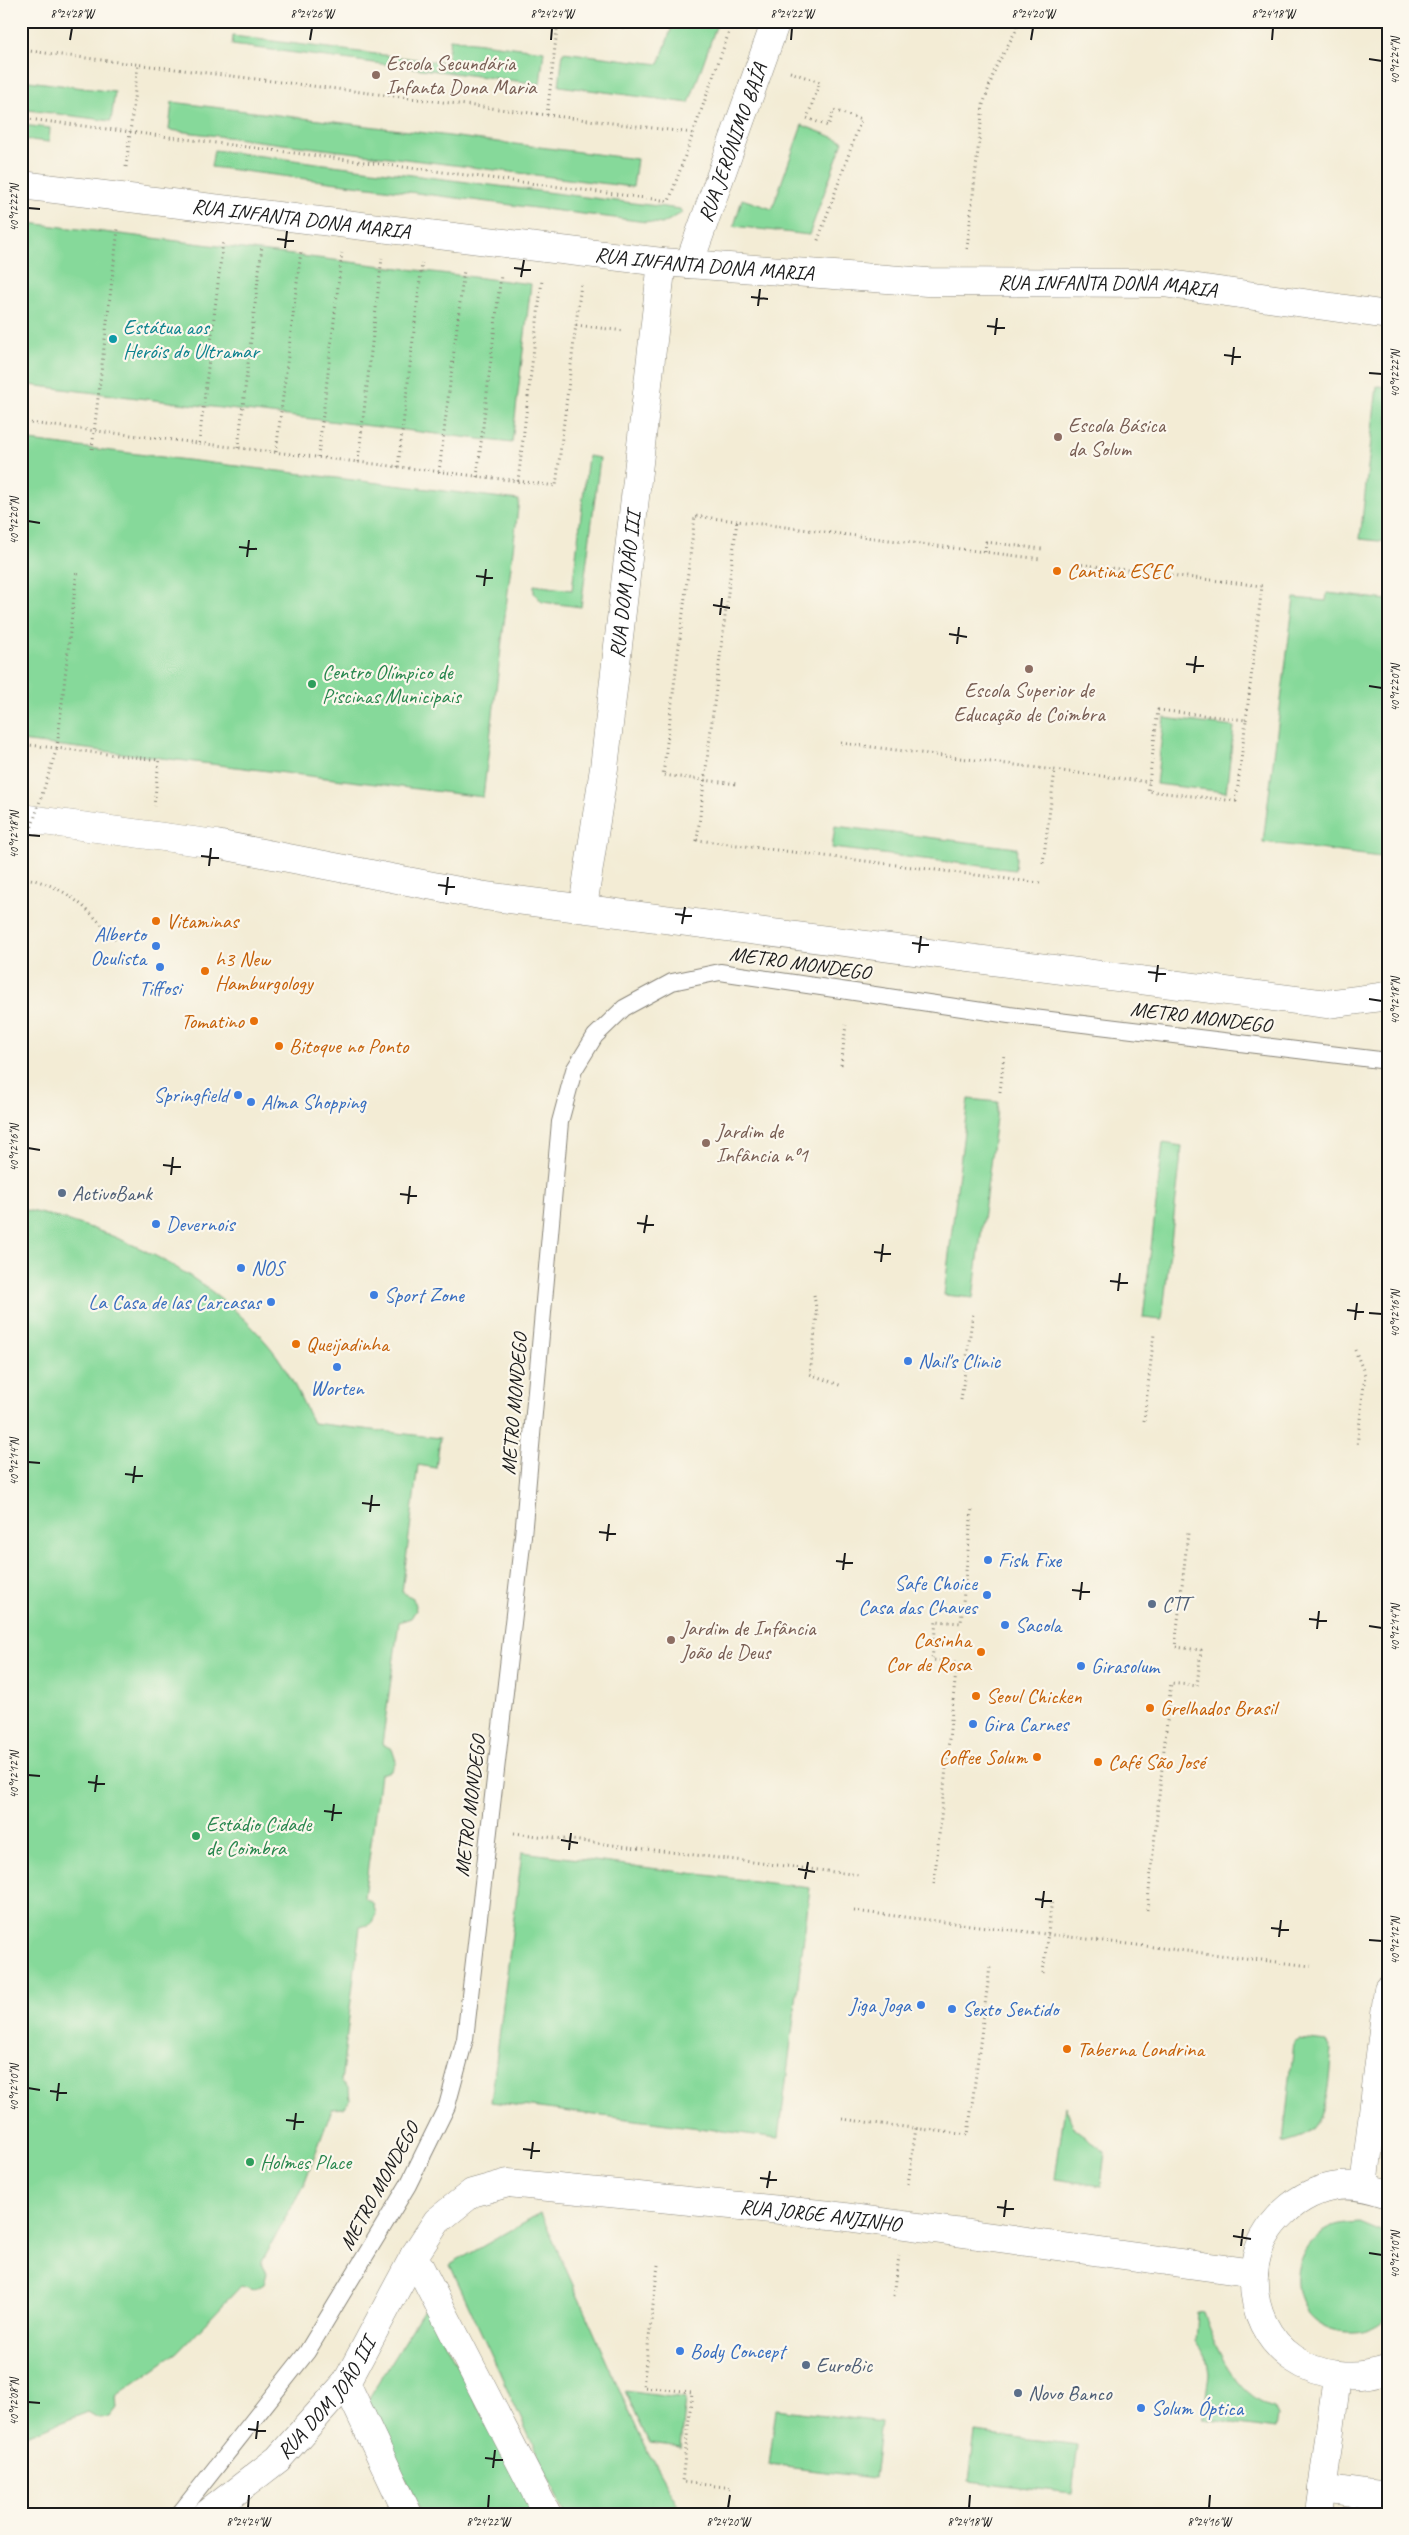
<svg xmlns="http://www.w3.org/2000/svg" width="1409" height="2535" viewBox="0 0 1409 2535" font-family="Caveat,sans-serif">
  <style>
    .green { fill: #86d99a; stroke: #517a5b }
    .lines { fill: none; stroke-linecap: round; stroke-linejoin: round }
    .service-casing { stroke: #888478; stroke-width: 18 }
    .minor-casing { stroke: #888478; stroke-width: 29 }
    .tertiary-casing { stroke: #888478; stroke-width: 29 }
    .secondary-casing { stroke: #888478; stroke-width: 29 }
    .path { stroke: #888478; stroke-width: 3; stroke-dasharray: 1 4; stroke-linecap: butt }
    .service { stroke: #fff; stroke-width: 16 }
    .minor { stroke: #fff; stroke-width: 28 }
    .tertiary { stroke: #fff; stroke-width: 28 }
    .secondary { stroke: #fff; stroke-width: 28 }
    .path-bridge { stroke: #888478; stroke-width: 3; stroke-dasharray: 1 4; stroke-linecap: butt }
    .ticks { fill: none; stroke: #1c1c1c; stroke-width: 2 }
    .education-dot { fill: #8d6e63; stroke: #fbf7ec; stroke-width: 2 }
    .culture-dot { fill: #0f9aa8; stroke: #fbf7ec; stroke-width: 2 }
    .food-dot { fill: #e8710a; stroke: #fbf7ec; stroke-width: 2 }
    .leisure-dot { fill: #2e9e5b; stroke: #fbf7ec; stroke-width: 2 }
    .shop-dot { fill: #3f7fe0; stroke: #fbf7ec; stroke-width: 2 }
    .service-dot { fill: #5c6f8a; stroke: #fbf7ec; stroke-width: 2 }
    .labels { text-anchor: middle; stroke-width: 4.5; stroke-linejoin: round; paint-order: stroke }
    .education-label { font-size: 21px; fill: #785e54; stroke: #fbf7ec; text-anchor: start }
    .street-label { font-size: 21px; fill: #1c1c1c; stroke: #fbf7ec }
    .culture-label { font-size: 21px; fill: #0d838f; stroke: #fbf7ec; text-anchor: start }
    .food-label { font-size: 21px; fill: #c56008; stroke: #fbf7ec; text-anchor: start }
    .leisure-label { font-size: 21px; fill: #27864d; stroke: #fbf7ec; text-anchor: start }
    .shop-label { font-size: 21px; fill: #366cbe; stroke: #fbf7ec; text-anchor: start }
    .service-label { font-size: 21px; fill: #4e5e75; stroke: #fbf7ec; text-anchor: start }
    .neatline { fill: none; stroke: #1c1c1c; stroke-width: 2 }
    .ticks-label { font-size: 12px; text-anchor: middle; fill: #1c1c1c }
  </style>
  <rect width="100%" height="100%" fill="#fbf7ec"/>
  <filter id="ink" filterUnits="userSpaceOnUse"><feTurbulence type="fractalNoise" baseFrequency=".02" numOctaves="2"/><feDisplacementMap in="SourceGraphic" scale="10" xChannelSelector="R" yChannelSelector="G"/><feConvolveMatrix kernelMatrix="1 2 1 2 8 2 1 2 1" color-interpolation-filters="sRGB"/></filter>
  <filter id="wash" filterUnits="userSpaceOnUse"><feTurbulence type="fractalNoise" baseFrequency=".0096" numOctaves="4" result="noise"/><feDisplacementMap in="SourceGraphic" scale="20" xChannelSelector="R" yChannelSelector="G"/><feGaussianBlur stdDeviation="1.12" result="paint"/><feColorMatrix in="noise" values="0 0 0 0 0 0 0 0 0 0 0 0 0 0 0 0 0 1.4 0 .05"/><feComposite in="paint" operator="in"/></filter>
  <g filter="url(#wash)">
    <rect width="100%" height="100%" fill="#f3ecd5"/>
    <!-- green -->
    <g class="green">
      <polygon points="674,21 718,21 689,103 559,86 563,52 659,64"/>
      <polygon points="233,36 447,63 450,39 544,51 540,84 232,45"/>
      <polygon points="21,80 115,92 111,121 21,109"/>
      <polygon points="172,102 637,159 633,187 169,130"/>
      <polygon points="21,125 50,128 49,142 21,139"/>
      <polygon points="802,125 843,141 809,235 734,226 742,199 772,209"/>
      <polygon points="214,150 680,209 682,213 662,224 211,167"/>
      <polygon points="21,222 531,284 512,443 21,384"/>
      <polygon points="1377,386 1388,387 1388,542 1360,539"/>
      <polygon points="21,440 519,500 483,797 21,741"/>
      <polygon points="588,456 600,458 581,607 542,602 534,593 534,585 572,590"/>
      <polygon points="1327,593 1388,600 1388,858 1263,842 1294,598 1326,601"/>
      <polygon points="1164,718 1234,727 1226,792 1156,784"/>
      <polygon points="835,826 1017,848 1015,870 832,848"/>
      <polygon points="968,1099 998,1102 973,1298 944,1295"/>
      <polygon points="1163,1143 1182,1146 1162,1320 1143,1318"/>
      <path d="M 21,1209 C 113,1227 210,1273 270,1347 C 289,1370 300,1397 313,1423 L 440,1438 L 436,1468 L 418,1465 L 402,1592 L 413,1598 L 416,1610 L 411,1618 L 399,1622 L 382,1744 L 392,1749 L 396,1761 L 391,1771 L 380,1774 L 364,1897 L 373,1903 L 376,1914 L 371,1924 L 360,1927 L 341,2082 L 349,2089 L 350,2100 L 343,2108 L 332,2109 L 304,2184 L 261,2262 L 267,2273 L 264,2284 L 254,2290 L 241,2286 L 178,2352 L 116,2396 L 117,2408 L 110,2417 L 98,2418 L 88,2412 L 21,2438 Z"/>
      <polygon points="522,1852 810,1888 779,2138 491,2102"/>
      <path d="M 1299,2039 L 1327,2042 L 1332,2050 C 1329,2072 1329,2119 1309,2132 C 1302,2137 1291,2139 1283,2142 L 1294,2042 Z"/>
      <polygon points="1065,2106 1074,2128 1105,2152 1101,2186 1055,2179"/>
      <polygon points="541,2213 644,2445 683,2514 565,2514 450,2265"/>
      <path d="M 1359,2223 L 1383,2233 L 1388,2239 L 1388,2317 C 1368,2339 1328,2336 1309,2314 C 1285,2285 1298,2240 1332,2227 C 1339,2224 1350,2224 1359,2223 Z"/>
      <polygon points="426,2306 535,2514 422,2514 367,2401"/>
      <path d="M 1197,2312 L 1203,2313 C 1216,2349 1235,2394 1273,2407 L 1277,2415 L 1275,2429 L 1203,2419 L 1209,2375 L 1206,2355 L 1195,2341 Z"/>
      <polygon points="625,2391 686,2399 681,2447 649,2443"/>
      <polygon points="776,2409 881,2422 874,2478 769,2465"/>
      <polygon points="975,2432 1078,2445 1072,2493 969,2481"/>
    </g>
  </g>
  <g filter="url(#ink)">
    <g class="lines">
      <defs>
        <polyline id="service" points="179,2514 307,2352 408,2185 447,2106 465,2039 523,1536 560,1122 574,1070 595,1036 624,1008 672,982 720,972 1009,1015 1388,1061"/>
        <g id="minor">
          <path id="s1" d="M 21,185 L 662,262 L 927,282 L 1163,283 L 1388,315"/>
          <path id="s2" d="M 689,264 L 776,21"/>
          <path id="s3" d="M 583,907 L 604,768 L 662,262"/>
          <polyline points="414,2256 547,2514"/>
          <polyline points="346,2383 408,2514"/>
          <polyline points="1322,2488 1388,2497"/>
        </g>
        <g id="tertiary">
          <path id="s4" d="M 207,2514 L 278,2459 L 346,2383 L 414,2256 L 437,2221 L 472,2193 L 508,2183 L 831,2215 L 1254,2273"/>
        </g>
        <g id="secondary">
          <polyline points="21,818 216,844 485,896 1327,1004 1388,996"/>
          <polyline points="1364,2186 1388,1989"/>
          <path d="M 1388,2194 C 1370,2188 1351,2183 1332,2187 C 1292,2195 1256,2232 1254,2274 C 1250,2349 1319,2393 1388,2369"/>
          <polyline points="1319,2514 1337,2377"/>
        </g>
      </defs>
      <!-- service casing -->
      <use href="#service" class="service-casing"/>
      <!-- minor casing -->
      <use href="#minor" class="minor-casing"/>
      <!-- tertiary casing -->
      <use href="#tertiary" class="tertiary-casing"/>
      <!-- secondary casing -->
      <use href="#secondary" class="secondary-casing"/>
      <!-- path -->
      <g class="path">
        <polyline points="578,21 623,27 625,21"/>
        <polyline points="1083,21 1095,23 1096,21"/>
        <polyline points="21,50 693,133"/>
        <polyline points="790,72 820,82 807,118 828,126 834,110 861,120 817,243"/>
        <polyline points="547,115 558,21"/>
        <polyline points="21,118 669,201 733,21"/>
        <polyline points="126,167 138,65"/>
        <polyline points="21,229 23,215"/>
        <polyline points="967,249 983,105 995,69 1021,21"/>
        <polyline points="576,325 624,331"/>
        <polyline points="21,422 518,481 542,280"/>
        <polyline points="199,443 223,241"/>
        <polyline points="238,448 262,246"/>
        <polyline points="92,449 118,229"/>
        <polyline points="276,452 301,251"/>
        <polyline points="318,457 342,253"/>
        <polyline points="358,462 382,258"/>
        <polyline points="398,467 422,263"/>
        <polyline points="439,472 464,270"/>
        <polyline points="477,477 501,275"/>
        <polyline points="518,481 556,486 581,284"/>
        <polyline points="737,521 695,516 663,775 737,784"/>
        <polyline points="985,552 986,542 1042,549"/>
        <polyline points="1077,564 1262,586 1246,720"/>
        <polygon points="1158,710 1246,720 1236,801 1148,791"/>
        <polyline points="841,743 1149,782"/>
        <polyline points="21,744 159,760 154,806"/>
        <polyline points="57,748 77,570"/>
        <polyline points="1043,863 1055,770"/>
        <path d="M 21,877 C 65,885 87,907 115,940"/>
        <polyline points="1040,883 697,840 737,521 1041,559"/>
        <polyline points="841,1065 846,1025"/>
        <polyline points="1000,1092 1004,1055"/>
        <polyline points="814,1295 817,1314 810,1374 842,1386"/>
        <polyline points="1355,1350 1365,1375 1357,1446"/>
        <polyline points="961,1400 973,1313"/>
        <polyline points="1144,1421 1154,1334"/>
        <polyline points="514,1833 859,1875"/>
        <polyline points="934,1884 957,1662 932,1660 936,1621 961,1623 972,1509"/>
        <polyline points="1147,1910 1171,1683 1197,1686 1201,1650 1175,1647 1188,1533"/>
        <polyline points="854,1911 1311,1966"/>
        <polyline points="1043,1973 1052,1899"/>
        <polyline points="842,2119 968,2135 990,1967"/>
        <polyline points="908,2184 916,2128"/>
        <polyline points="658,2265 643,2387 692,2392 682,2482 733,2488"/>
        <polyline points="894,2296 899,2256"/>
      </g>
      <!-- service -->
      <use href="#service" class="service"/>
      <!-- minor -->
      <use href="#minor" class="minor"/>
      <!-- tertiary -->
      <use href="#tertiary" class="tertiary"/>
      <!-- secondary -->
      <use href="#secondary" class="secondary"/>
      <!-- path-bridge -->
      <polyline class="path-bridge" points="21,860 57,748"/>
    </g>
  </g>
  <!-- ticks -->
  <path class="ticks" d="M 70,40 L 72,28M 310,40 L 312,28M 551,40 L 552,28M 791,40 L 792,28M 1031,40 L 1033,28M 1272,40 L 1273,28M 1369,59 L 1382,61M 28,208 L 40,209M 277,239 L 294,241M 285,248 L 287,231M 514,268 L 531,270M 521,277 L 524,260M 751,297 L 768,299M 758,306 L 760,289M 987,326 L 1005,328M 995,335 L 997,318M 1224,355 L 1241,357M 1232,365 L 1234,347M 1369,373 L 1382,374M 28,521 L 40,523M 239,547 L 257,549M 247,557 L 249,540M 476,576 L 493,578M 484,586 L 486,569M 713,605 L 730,608M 720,615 L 722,598M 949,634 L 967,637M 957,644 L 959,627M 1186,664 L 1204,666M 1194,673 L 1196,656M 1369,686 L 1382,688M 28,835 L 40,836M 201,856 L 219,858M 209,866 L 211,848M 438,885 L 455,887M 446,895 L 448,877M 675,914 L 692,916M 682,924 L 685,907M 912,943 L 929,945M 919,953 L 921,936M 1148,972 L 1166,974M 1156,982 L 1158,965M 1369,999 L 1382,1001M 28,1148 L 40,1150M 163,1165 L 181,1167M 171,1175 L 173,1157M 400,1194 L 417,1196M 408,1204 L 410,1186M 637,1223 L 654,1225M 644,1233 L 647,1215M 874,1252 L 891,1254M 881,1262 L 883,1244M 1110,1281 L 1128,1283M 1118,1291 L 1120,1273M 1347,1310 L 1364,1312M 1369,1313 L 1382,1314M 1355,1320 L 1357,1303M 28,1462 L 40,1463M 125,1474 L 143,1476M 133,1483 L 135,1466M 362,1503 L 380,1505M 370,1512 L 372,1495M 599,1532 L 616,1534M 607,1541 L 609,1524M 836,1561 L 853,1563M 843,1570 L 845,1553M 1072,1590 L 1090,1592M 1080,1600 L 1082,1582M 1309,1619 L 1327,1621M 1369,1626 L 1382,1628M 1317,1629 L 1319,1611M 28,1775 L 40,1776M 88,1782 L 105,1784M 95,1792 L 97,1775M 324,1811 L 342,1813M 332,1821 L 334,1804M 561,1840 L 578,1843M 569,1850 L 571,1833M 798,1869 L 815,1872M 805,1879 L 808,1862M 1035,1899 L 1052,1901M 1042,1908 L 1044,1891M 1271,1928 L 1289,1930M 1279,1937 L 1281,1920M 1369,1940 L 1382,1941M 28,2088 L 40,2090M 50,2091 L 67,2093M 57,2101 L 59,2083M 286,2120 L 304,2122M 294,2130 L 296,2113M 523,2149 L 540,2151M 531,2159 L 533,2142M 760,2178 L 777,2180M 767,2188 L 770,2171M 997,2207 L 1014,2209M 1004,2217 L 1006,2200M 1233,2236 L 1251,2239M 1241,2246 L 1243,2229M 1369,2253 L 1382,2255M 28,2402 L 40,2403M 248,2429 L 266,2431M 256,2439 L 258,2421M 485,2458 L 503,2460M 493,2468 L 495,2450M 248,2508 L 249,2495M 488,2508 L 489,2495M 728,2508 L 730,2495M 969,2508 L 970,2495M 1209,2508 L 1210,2495"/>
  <!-- markers -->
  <g class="education-dot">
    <circle cx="376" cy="75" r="5"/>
    <circle cx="1058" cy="437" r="5"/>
    <circle cx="1029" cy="669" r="5"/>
    <circle cx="706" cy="1143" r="5"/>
    <circle cx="671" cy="1640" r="5"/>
  </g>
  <circle class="culture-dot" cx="113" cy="339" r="5"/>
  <g class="food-dot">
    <circle cx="1057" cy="571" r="5"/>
    <circle cx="156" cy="921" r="5"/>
    <circle cx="205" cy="971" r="5"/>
    <circle cx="254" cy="1021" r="5"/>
    <circle cx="279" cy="1046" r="5"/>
    <circle cx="296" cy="1344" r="5"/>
    <circle cx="981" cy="1652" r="5"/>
    <circle cx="976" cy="1696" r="5"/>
    <circle cx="1150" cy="1708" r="5"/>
    <circle cx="1037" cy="1757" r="5"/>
    <circle cx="1098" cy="1762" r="5"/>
    <circle cx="1067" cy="2049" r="5"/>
  </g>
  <g class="leisure-dot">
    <circle cx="312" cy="684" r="5"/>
    <circle cx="196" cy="1836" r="5"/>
    <circle cx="250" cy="2162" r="5"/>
  </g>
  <g class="shop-dot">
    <circle cx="156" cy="946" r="5"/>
    <circle cx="160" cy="967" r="5"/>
    <circle cx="238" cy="1095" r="5"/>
    <circle cx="251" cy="1102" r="5"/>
    <circle cx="156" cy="1224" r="5"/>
    <circle cx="241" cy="1268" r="5"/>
    <circle cx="374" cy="1295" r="5"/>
    <circle cx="271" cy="1302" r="5"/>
    <circle cx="908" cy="1361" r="5"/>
    <circle cx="337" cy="1367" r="5"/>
    <circle cx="988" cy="1560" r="5"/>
    <circle cx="987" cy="1595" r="5"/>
    <circle cx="1005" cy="1625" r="5"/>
    <circle cx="1081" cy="1666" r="5"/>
    <circle cx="973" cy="1724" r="5"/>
    <circle cx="921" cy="2005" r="5"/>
    <circle cx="952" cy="2009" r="5"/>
    <circle cx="680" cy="2351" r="5"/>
    <circle cx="1141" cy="2408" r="5"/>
  </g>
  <g class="service-dot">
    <circle cx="62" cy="1193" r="5"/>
    <circle cx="1152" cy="1604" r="5"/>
    <circle cx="806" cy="2365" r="5"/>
    <circle cx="1018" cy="2393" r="5"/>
  </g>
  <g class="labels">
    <!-- education labels -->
    <g class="education-label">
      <text x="386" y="70">Escola Secundária<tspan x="386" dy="24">Infanta Dona Maria</tspan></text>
      <text x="1068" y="432">Escola Básica<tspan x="1068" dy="24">da Solum</tspan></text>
      <text x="1029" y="697" text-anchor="middle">Escola Superior de<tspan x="1029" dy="24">Educação de Coimbra</tspan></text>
      <text x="716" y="1138">Jardim de<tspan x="716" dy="24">Infância nº1</tspan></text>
      <text x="681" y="1635">Jardim de Infância<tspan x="681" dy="24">João de Deus</tspan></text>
    </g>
    <!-- street labels -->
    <g class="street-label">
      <text dy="7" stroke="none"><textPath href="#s2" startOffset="129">RUA JERÓNIMO BAÍA</textPath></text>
      <text dy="7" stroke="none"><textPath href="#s1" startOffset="282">RUA INFANTA DONA MARIA</textPath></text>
      <text dy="7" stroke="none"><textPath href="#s1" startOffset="688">RUA INFANTA DONA MARIA</textPath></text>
      <text dy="7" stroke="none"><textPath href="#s1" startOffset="1092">RUA INFANTA DONA MARIA</textPath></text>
      <text dy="7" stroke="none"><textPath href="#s3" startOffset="325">RUA DOM JOÃO III</textPath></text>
      <text transform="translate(800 963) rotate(8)" y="7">METRO MONDEGO</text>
      <text transform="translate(1201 1017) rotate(7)" y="7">METRO MONDEGO</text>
      <text transform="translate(514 1404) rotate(-85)" y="7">METRO MONDEGO</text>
      <text transform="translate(470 1806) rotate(-83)" y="7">METRO MONDEGO</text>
      <text transform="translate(379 2186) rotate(-61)" y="7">METRO MONDEGO</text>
      <text dy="7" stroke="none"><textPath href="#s4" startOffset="774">RUA JORGE ANJINHO</textPath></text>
      <text dy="7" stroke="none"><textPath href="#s4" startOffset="168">RUA DOM JOÃO III</textPath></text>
    </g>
    <!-- culture labels -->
    <g class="culture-label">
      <text x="123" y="334">Estátua aos<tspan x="123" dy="24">Heróis do Ultramar</tspan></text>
    </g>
    <!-- food labels -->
    <g class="food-label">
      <text x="1067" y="578">Cantina ESEC</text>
      <text x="166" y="928">Vitaminas</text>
      <text x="215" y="966">h3 New<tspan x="215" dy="24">Hamburgology</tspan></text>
      <text x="244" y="1028" text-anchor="end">Tomatino</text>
      <text x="289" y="1053">Bitoque no Ponto</text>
      <text x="306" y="1351">Queijadinha</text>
      <text x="971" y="1647" text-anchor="end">Casinha<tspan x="971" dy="24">Cor de Rosa</tspan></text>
      <text x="986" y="1703">Seoul Chicken</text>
      <text x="1160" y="1715">Grelhados Brasil</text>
      <text x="1027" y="1764" text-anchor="end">Coffee Solum</text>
      <text x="1108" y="1769">Café São José</text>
      <text x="1077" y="2056">Taberna Londrina</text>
    </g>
    <!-- leisure labels -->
    <g class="leisure-label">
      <text x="322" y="679">Centro Olímpico de<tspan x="322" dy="24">Piscinas Municipais</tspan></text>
      <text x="206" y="1831">Estádio Cidade<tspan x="206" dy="24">de Coimbra</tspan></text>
      <text x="260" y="2169">Holmes Place</text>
    </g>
    <!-- shop labels -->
    <g class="shop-label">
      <text x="146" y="941" text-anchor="end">Alberto<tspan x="146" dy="24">Oculista</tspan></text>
      <text x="160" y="995" text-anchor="middle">Tiffosi</text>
      <text x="228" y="1102" text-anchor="end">Springfield</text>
      <text x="261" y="1109">Alma Shopping</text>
      <text x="166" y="1231">Devernois</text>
      <text x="251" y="1275">NOS</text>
      <text x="384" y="1302">Sport Zone</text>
      <text x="261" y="1309" text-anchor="end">La Casa de las Carcasas</text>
      <text x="918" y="1368">Nail's Clinic</text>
      <text x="337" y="1395" text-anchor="middle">Worten</text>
      <text x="998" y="1567">Fish Fixe</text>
      <text x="977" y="1590" text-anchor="end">Safe Choice<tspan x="977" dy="24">Casa das Chaves</tspan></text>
      <text x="1015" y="1632">Sacola</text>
      <text x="1091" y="1673">Girasolum</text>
      <text x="983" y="1731">Gira Carnes</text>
      <text x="911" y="2012" text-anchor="end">Jiga Joga</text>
      <text x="962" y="2016">Sexto Sentido</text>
      <text x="690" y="2358">Body Concept</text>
      <text x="1151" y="2415">Solum Óptica</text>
    </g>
    <!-- service labels -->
    <g class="service-label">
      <text x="72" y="1200">ActivoBank</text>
      <text x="1162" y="1611">CTT</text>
      <text x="816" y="2372">EuroBic</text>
      <text x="1028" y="2400">Novo Banco</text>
    </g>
  </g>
  <!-- margin -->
  <rect width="1409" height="2535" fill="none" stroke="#fbf7ec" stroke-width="55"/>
  <rect x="28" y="28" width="1354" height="2480" class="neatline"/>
  <g class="ticks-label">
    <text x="72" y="18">8°24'28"W</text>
    <text x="312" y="18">8°24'26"W</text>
    <text x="552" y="18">8°24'24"W</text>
    <text x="792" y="18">8°24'22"W</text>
    <text x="1033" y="18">8°24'20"W</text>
    <text x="1273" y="18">8°24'18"W</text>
    <text transform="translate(1395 61) rotate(-90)" y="4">40°12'24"N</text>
    <text transform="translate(14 208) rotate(-90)" y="4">40°12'22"N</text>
    <text transform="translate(1395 374) rotate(-90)" y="4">40°12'22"N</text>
    <text transform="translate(14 521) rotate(-90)" y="4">40°12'20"N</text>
    <text transform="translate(1395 688) rotate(-90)" y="4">40°12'20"N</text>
    <text transform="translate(14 835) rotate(-90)" y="4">40°12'18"N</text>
    <text transform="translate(1395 1001) rotate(-90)" y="4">40°12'18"N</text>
    <text transform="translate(14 1148) rotate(-90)" y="4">40°12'16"N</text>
    <text transform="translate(1395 1314) rotate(-90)" y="4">40°12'16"N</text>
    <text transform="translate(14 1462) rotate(-90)" y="4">40°12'14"N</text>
    <text transform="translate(1395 1628) rotate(-90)" y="4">40°12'14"N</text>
    <text transform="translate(14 1775) rotate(-90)" y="4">40°12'12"N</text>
    <text transform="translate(1395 1941) rotate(-90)" y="4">40°12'12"N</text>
    <text transform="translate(14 2088) rotate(-90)" y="4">40°12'10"N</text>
    <text transform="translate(1395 2255) rotate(-90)" y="4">40°12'10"N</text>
    <text transform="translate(14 2402) rotate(-90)" y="4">40°12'08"N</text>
    <text x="248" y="2526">8°24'24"W</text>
    <text x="488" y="2526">8°24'22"W</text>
    <text x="728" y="2526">8°24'20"W</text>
    <text x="969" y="2526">8°24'18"W</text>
    <text x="1209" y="2526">8°24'16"W</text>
  </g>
</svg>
